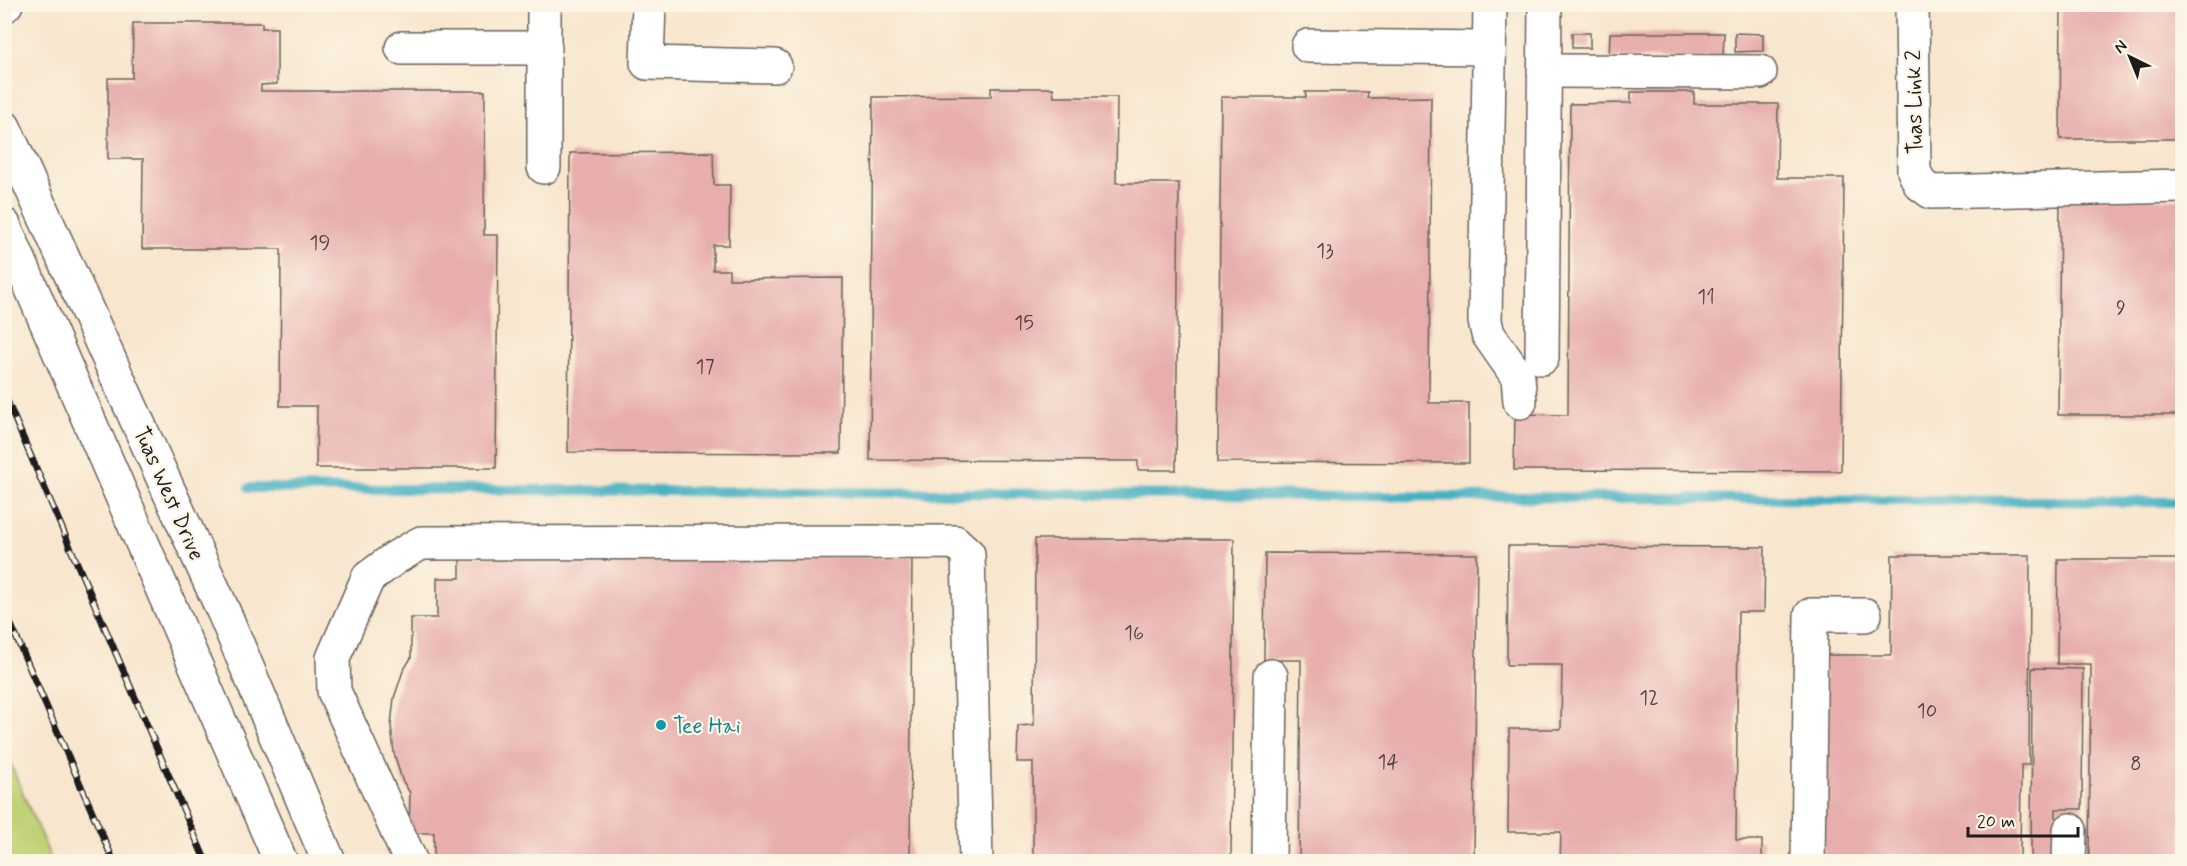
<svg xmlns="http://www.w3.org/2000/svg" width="2187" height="866" viewBox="0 0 2187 866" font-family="Mynerve,sans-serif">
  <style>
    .green { fill: #c0d073; stroke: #6e7648; stroke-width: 1.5 }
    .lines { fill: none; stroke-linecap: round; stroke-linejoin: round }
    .stream { stroke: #45b1c3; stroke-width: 10 }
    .building { fill: #e7aead }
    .minor-casing { stroke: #69635a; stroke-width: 36 }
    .major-casing { stroke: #69635a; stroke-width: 36 }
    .minor { stroke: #fff; stroke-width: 33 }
    .major { stroke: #fff; stroke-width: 33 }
    .rail-casing { stroke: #1c1c1c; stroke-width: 7 }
    .rail { stroke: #fcf5e5; stroke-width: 4.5; stroke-dasharray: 14; stroke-linecap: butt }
    .culture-dot { fill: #0f9aa8; stroke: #fcf5e5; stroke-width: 2 }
    .labels { text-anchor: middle; stroke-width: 4.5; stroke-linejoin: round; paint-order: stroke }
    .number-label { font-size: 20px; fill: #4f4040 }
    .street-label { font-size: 22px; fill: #1c1c1c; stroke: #fcf5e5 }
    .culture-label { font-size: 22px; fill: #0d838f; stroke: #fcf5e5; text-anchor: start }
  </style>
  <rect width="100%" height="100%" fill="#fcf5e5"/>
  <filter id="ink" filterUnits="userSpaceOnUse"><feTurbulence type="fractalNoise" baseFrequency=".0167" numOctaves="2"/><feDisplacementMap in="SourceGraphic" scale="12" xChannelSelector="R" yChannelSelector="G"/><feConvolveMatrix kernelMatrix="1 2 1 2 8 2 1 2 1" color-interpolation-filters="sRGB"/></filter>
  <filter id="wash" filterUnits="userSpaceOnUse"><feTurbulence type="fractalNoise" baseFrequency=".008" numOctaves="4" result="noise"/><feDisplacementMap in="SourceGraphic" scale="24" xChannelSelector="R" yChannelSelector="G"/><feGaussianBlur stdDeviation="1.35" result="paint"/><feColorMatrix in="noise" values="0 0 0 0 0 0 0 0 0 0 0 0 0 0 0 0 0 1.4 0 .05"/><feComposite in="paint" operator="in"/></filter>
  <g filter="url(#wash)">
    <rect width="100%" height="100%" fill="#f8e6ce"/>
    <!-- green -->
    <polygon class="green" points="5,751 52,861 5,861"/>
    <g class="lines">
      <!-- stream -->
      <polyline class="stream" points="249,488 2182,502"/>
    </g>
    <g id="blocks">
      <!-- building -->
      <g class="building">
        <polygon points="2061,4 2182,4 2182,139 2060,139"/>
        <polygon points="133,23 262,23 262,28 277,28 277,84 261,85 261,91 485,91 484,235 498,235 496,468 316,468 317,406 280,406 281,249 142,249 143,159 108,159 108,78 132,78"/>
        <rect x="1572" y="33" width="18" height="15"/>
        <polygon points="1610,33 1724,33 1723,58 1609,58"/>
        <polygon points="1735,33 1763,34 1763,51 1735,52"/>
        <polygon points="991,88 1053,88 1054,97 1117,97 1116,183 1179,183 1176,470 1138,470 1138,461 870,460 873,97 991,96"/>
        <polygon points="1305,92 1368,92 1367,98 1431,97 1429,403 1469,403 1469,463 1218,462 1221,97 1306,97"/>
        <polygon points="1631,92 1694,92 1694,104 1778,104 1777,178 1844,178 1841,471 1514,470 1515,414 1568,415 1570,104 1631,103"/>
        <polygon points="713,152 714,185 730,185 729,245 713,245 713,270 729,270 729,279 843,278 841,453 568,452 570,153"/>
        <polygon points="2060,198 2182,199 2182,415 2058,415"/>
        <polygon points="1035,539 1234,539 1231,862 1033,862 1033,762 1017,762 1018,726 1034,725"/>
        <polygon points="1508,546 1765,547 1764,612 1738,612 1736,840 1762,840 1762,862 1560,862 1561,832 1508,832 1509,729 1561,729 1562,665 1507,665"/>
        <polygon points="1265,553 1477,554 1474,862 1299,862 1301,660 1264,660"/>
        <polygon points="1892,555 2030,555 2029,765 2021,765 2020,862 1823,862 1825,655 1891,655"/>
        <polygon points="460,556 912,557 910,862 434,862 434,833 409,833 410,793 402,780 394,753 391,725 394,698 403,671 411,658 411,618 437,618 437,578 460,578"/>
        <polygon points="2058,559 2182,559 2182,862 2089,862 2091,664 2057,664"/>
        <polygon points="2032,668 2083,669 2082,809 2056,809 2056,862 2031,862"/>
      </g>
    </g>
  </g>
  <g filter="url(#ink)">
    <use href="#blocks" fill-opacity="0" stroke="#69635a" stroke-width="1.5"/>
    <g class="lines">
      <defs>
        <g id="minor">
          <polyline points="649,4 647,63 775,66"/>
          <polyline points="1490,4 1485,321 1488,334 1518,377 1520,402"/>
          <polyline points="1912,4 1914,171 1920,184 1931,192 2182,186"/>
          <polyline points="1308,46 1489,48"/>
          <polyline points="402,48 545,48"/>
          <polyline points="1544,71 1760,72"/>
          <polyline points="544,167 544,4"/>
          <polyline points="1542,358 1545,4"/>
          <polyline points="411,862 334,691 333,658 368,578 395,558 421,543 955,542 968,554 976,862"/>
          <polyline points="1269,862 1271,676"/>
          <polyline points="1808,862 1811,615 1865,615"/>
          <polyline points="2069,862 2070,830"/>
        </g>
        <g id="major">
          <polyline points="4,6 6,4"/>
          <polyline points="4,127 225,615 329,862"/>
          <polyline points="4,225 281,862"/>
        </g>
      </defs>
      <!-- minor casing -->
      <use href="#minor" class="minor-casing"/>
      <!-- major casing -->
      <use href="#major" class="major-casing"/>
      <!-- minor -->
      <use href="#minor" class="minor"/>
      <!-- major -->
      <use href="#major" class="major"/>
      <defs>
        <g id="rail">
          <polyline points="4,394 206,862"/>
          <polyline points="4,609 114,862"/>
        </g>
      </defs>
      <!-- rail casing -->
      <use href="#rail" class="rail-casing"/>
      <!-- rail -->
      <use href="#rail" class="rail"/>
    </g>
  </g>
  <!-- markers -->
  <circle class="culture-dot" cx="661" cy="725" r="6"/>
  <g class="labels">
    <!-- number labels -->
    <g class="number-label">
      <text x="320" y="249">19</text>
      <text x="1325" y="257">13</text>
      <text x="1706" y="303">11</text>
      <text x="2121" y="314">9</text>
      <text x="1024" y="329">15</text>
      <text x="705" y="373">17</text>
      <text x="1134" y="639">16</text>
      <text x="1649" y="704">12</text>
      <text x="1927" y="717">10</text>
      <text x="1388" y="768">14</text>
      <text x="2136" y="770">8</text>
    </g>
    <!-- street labels -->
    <g class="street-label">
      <text transform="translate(1913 102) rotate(-91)" y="8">Tuas Link 2</text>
      <text transform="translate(170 493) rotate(66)" y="8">Tuas West Drive</text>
    </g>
    <!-- culture labels -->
    <g class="culture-label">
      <text x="673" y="733">Tee Hai</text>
    </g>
  </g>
  <!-- margin -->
  <rect width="2187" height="866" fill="none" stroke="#fcf5e5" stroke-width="24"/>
  <!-- north arrow -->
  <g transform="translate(2130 57) rotate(317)" stroke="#fcf5e5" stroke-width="4.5" paint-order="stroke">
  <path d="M0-4.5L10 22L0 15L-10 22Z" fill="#1c1c1c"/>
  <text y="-9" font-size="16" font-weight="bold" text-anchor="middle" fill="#1c1c1c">N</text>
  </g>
  <!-- scale -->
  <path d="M1968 827v9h110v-9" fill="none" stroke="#1c1c1c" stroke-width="3"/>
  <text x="1977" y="827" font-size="18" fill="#1c1c1c" stroke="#fcf5e5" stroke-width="4.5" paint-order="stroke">20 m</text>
</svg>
